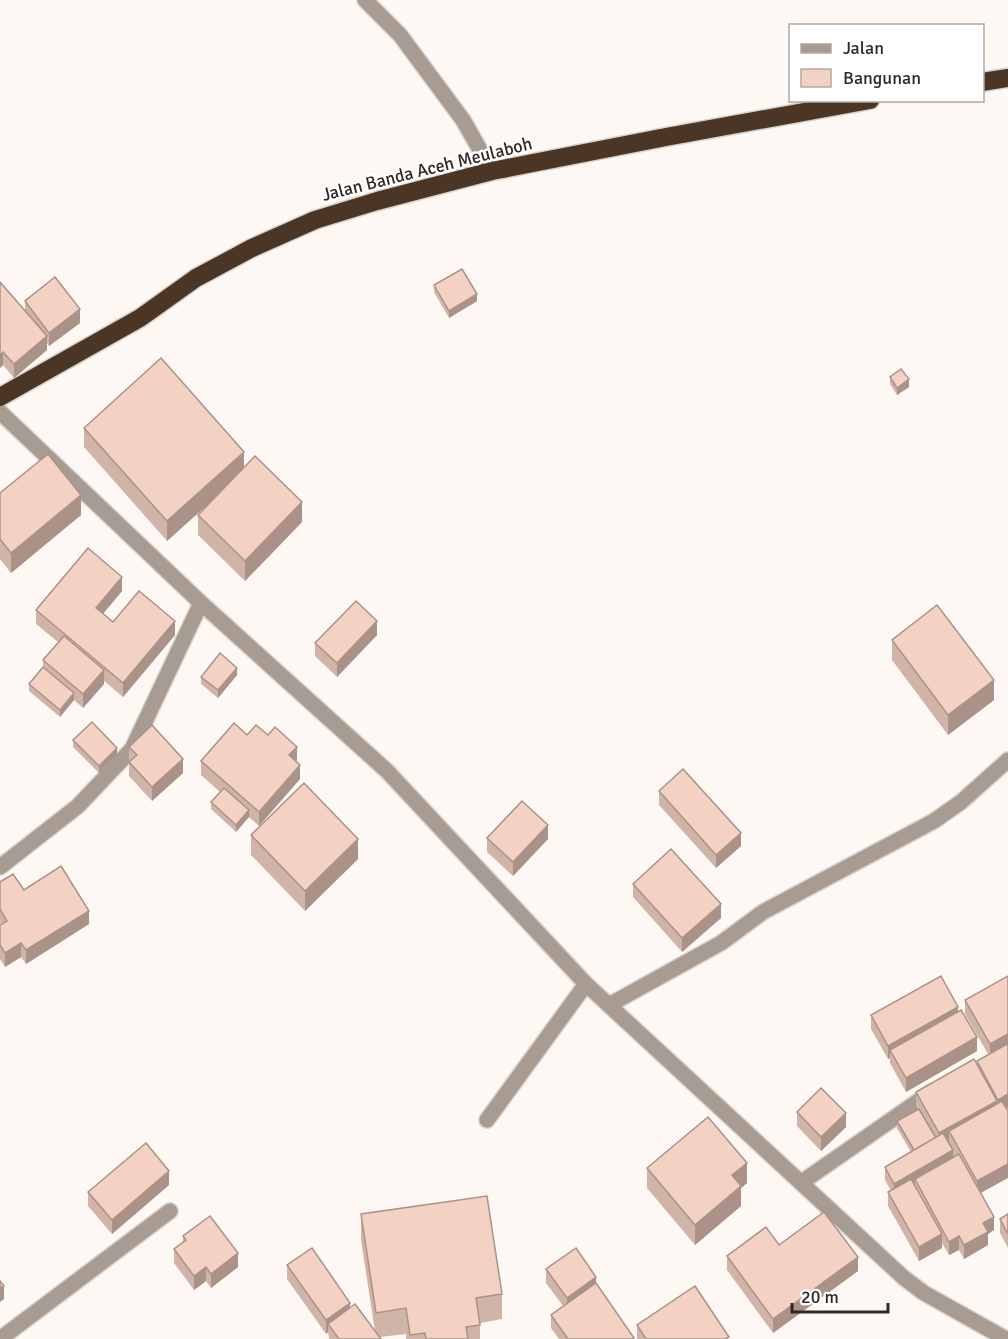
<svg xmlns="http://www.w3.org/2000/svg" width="1008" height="1339" viewBox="0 0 1008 1339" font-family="Signika,sans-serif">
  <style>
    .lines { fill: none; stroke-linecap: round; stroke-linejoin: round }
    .minor-casing { stroke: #d9d3ce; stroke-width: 18 }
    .highway-casing { stroke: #d9d3ce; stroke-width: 21 }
    .minor { stroke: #a79b92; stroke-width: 15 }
    .highway { stroke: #4b3524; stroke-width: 18 }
    .wall { fill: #d1b4a8 }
    .shaded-wall { fill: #aa9288 }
    .building { fill: #f3d1c3; stroke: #aa9288; stroke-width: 1.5 }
    .labels { text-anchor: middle; stroke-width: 5; stroke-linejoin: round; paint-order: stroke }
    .street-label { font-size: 18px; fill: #332821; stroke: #fff }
  </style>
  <rect width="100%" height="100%" fill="#fef8f4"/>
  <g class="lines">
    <defs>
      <g id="minor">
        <polyline points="365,0 400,35 463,120 492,171"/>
        <polyline points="0,412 201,603 387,771 586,984 904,1278 924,1293 1006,1339"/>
        <polyline points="0,867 78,806 132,749 201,603"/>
        <polyline points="609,1005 721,943 763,912 934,821 961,802 1008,760"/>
        <polyline points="487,1120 586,984"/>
        <polyline points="802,1182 933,1091"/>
        <polyline points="0,1339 170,1211"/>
      </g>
      <g id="highway">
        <polyline points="982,82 1008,78"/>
        <polyline points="0,397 140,318 196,278 252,248 315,220 377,201 492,171 666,137 870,100"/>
      </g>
    </defs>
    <!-- minor casing -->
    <use href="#minor" class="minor-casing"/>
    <!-- highway casing -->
    <use href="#highway" class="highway-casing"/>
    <!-- minor -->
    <use href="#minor" class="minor"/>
    <!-- highway -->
    <use href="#highway" class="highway"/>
  </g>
  <!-- wall -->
  <g class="wall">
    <polygon points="0,282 25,311 25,301 80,323 49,346 47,343 47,350 14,378 3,365 0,368"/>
    <polygon points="434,285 477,301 449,318 434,292"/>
    <polygon points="890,377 909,387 897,395 890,384"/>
    <polygon points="84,428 244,467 302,522 245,581 198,535 198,515 209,503 167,541 84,447"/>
    <polygon points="0,493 81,515 11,573 0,559"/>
    <polygon points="122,591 103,614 113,622 175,635 123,697 104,681 104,684 83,708 74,700 60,717 29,691 29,684 43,667 43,660 58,642 36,624 36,610"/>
    <polygon points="377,635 337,677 315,656 315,643"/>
    <polygon points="892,640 994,700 948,735 892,660"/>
    <polygon points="237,675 218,698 201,684 201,677"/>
    <polygon points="247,735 268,735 297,760 296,761 300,779 259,826 249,817 236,832 211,809 211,802 220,792 201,775 201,761"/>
    <polygon points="73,740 117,755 99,773 73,747"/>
    <polygon points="129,747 183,773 152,801 129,776"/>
    <polygon points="659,791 741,846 716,868 659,805"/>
    <polygon points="251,835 358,859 305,911 251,855"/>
    <polygon points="487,838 548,839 513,876 487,852"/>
    <polygon points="0,882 24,890 89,924 26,964 21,957 5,967 0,959 0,925 1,924 0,922"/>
    <polygon points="633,884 721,918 682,952 633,897"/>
    <polygon points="1008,976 1007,1109 981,1193 994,1230 988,1234 988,1245 964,1259 959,1250 949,1255 942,1243 942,1248 919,1261 888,1206 888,1192 891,1191 885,1180 885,1167 911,1152 897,1128 897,1121 918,1109 916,1106 916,1092 977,1064 977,1061 988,1054 965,1014 965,1000"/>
    <polygon points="958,1011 977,1051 906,1092 890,1063 890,1058 888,1059 871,1029 871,1015"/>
    <polygon points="797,1112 846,1127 821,1151 797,1126"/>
    <polygon points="647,1168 747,1183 741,1188 741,1206 695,1245 647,1188"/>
    <polygon points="169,1185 112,1234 88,1206 88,1192"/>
    <polygon points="361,1214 502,1294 502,1319 480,1323 480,1339 406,1339 406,1334 380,1337 381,1339 329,1339 328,1332 326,1334 287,1279 287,1265 350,1308 375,1331 361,1240"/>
    <polygon points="1008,1214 1008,1248 1000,1233 1000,1219"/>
    <polygon points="183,1236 238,1267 211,1288 206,1281 194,1290 174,1263 174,1249 183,1242"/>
    <polygon points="779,1245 858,1271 773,1333 727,1270 727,1256"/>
    <polygon points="546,1269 596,1283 634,1339 559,1339 551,1328 551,1315 563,1306 546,1283"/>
    <polygon points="637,1325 729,1339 637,1339"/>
  </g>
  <!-- shaded-wall -->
  <g class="shaded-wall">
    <polygon points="477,294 477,301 449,318 449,311"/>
    <polygon points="80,309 80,323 49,346 49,333"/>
    <polygon points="47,336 47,350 14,378 14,364"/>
    <polygon points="3,352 3,365 0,368 0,355"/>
    <polygon points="909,379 909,387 897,395 897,388"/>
    <polygon points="244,452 244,472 167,541 167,521"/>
    <polygon points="81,495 81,515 11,573 11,553"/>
    <polygon points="302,502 302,522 245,581 245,561"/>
    <polygon points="122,577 122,591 96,622 96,608"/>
    <polygon points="175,621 175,635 123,697 123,683"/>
    <polygon points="377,621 377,635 337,677 337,663"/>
    <polygon points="237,668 237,675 218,698 218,690"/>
    <polygon points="104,670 104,684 83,708 83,694"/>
    <polygon points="994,680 994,700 948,735 948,715"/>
    <polygon points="74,693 74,700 60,717 60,710"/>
    <polygon points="297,747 297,760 289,769 289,755"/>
    <polygon points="117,748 117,755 99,773 99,766"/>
    <polygon points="183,759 183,773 152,801 152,787"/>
    <polygon points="300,765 300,779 259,826 259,812"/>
    <polygon points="249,810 249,817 236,832 236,825"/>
    <polygon points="548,825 548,839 513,876 513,862"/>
    <polygon points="741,833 741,846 716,868 716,855"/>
    <polygon points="358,839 358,859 305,911 305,891"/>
    <polygon points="721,904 721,918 682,952 682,938"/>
    <polygon points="89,911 89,924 26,964 26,950"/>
    <polygon points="21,943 21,957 5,967 5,953"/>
    <polygon points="958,1007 958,1020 890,1050 890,1058 888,1059 888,1046"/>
    <polygon points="1008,1034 1008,1048 990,1058 990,1044"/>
    <polygon points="977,1037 977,1051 906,1092 906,1078"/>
    <polygon points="1008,1094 1008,1108 998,1113 998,1100"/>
    <polygon points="997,1101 997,1115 949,1131 949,1142 939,1147 939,1133"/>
    <polygon points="846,1113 846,1127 821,1151 821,1137"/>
    <polygon points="953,1150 953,1164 915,1179 915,1186 894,1197 894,1184"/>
    <polygon points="747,1163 747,1183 741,1188 741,1206 695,1245 695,1225 732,1175"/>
    <polygon points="1008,1164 1008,1178 977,1195 977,1181"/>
    <polygon points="169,1171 169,1185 112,1234 112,1220"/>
    <polygon points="994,1217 994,1230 988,1234 988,1245 964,1259 964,1245 983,1223"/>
    <polygon points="942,1234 942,1248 919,1261 919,1247"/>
    <polygon points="959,1236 959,1250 949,1255 949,1242"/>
    <polygon points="238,1253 238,1267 211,1288 211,1274"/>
    <polygon points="858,1257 858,1271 773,1333 773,1319"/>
    <polygon points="206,1267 206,1281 194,1290 194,1276"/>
    <polygon points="596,1277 596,1290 567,1312 567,1298"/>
    <polygon points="4,1286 4,1299 0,1302 0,1288"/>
    <polygon points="350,1303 350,1316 328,1324 328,1332 326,1334 326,1320"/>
  </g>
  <!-- building -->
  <g class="building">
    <polygon points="462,269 477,294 449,311 434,285"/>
    <polygon points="55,277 80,309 49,333 25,301"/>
    <polygon points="0,282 47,336 14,364 3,352 0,355"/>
    <polygon points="161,358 244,452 167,521 84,428"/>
    <polygon points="901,369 909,379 897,388 890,377"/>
    <polygon points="48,454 81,495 11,553 0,539 0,493"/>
    <polygon points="255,456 302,502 245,561 198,515"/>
    <polygon points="88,548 122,577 96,608 106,616 113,622 139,591 175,621 123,683 36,610"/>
    <polygon points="356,601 377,621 337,663 315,643"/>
    <polygon points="937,605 994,680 948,715 892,640"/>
    <polygon points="64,636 104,670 83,694 43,660"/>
    <polygon points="220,653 237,668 218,690 201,677"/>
    <polygon points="43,667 74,693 60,710 29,684"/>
    <polygon points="92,722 117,748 99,766 73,740"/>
    <polygon points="234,723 247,735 256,725 268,735 275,727 297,747 289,755 300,765 259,812 201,761"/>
    <polygon points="152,725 183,759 152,787 129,762 137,755 129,747"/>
    <polygon points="683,769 741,833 716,855 659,791"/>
    <polygon points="304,783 358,839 305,891 251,835"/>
    <polygon points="224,788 249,810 236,825 211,802"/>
    <polygon points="522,801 548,825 513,862 487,838"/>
    <polygon points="671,849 721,904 682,938 633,884"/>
    <polygon points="61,866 89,911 26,950 21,943 5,953 0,945 0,925 7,921 0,909 0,882 13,874 24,890"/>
    <polygon points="941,976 958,1007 888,1046 871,1015"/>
    <polygon points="1008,976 1008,1034 990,1044 965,1000"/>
    <polygon points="961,1010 977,1037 906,1078 890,1050"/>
    <polygon points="1007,1044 1008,1046 1008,1094 998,1100 977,1061"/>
    <polygon points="974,1059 997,1101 939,1133 916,1092"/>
    <polygon points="821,1088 846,1113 821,1137 797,1112"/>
    <polygon points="1002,1101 1008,1111 1008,1164 977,1181 949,1131"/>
    <polygon points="919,1109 936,1138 914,1150 897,1121"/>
    <polygon points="708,1117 747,1163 732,1175 741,1186 695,1225 647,1168"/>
    <polygon points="943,1133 953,1150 894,1184 885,1167"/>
    <polygon points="146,1143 169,1171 112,1220 88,1192"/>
    <polygon points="959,1154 994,1217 983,1223 988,1232 964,1245 959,1236 949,1242 915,1179"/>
    <polygon points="911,1179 942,1234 919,1247 888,1192"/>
    <polygon points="487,1196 502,1294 476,1298 480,1325 466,1327 468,1339 426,1339 425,1333 410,1335 406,1308 376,1313 361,1214"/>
    <polygon points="824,1212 858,1257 773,1319 727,1256 766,1227 779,1245"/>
    <polygon points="1008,1214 1008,1234 1000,1219"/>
    <polygon points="210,1216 238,1253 211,1274 206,1267 194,1276 174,1249 186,1240 183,1236"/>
    <polygon points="312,1248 350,1303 326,1320 287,1265"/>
    <polygon points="576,1248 596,1277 567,1298 546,1269"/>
    <polygon points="0,1281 4,1286 0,1288"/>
    <polygon points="596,1283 634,1338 632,1339 568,1339 551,1315"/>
    <polygon points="695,1286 729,1337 725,1339 646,1339 637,1325"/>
    <polygon points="355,1304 381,1339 339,1339 328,1324"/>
  </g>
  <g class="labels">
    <!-- street labels -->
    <g class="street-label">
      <text transform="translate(427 169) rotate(-14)" y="6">Jalan Banda Aceh Meulaboh</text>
    </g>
  </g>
  <!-- legend -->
  <rect x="789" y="24" width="195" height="78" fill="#ffffff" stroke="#ada9a6" stroke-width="1.5"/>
  <rect x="801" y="44" width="30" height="9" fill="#a79b92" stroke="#ada9a6" stroke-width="1.5"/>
  <text x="843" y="54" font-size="18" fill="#332821">Jalan</text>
  <rect x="801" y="69" width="30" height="18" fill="#f3d1c3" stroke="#ada9a6" stroke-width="1.5"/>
  <text x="843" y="84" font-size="18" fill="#332821">Bangunan</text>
  <!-- scale -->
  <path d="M792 1303v9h96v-9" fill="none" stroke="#332821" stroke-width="3"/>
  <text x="801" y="1303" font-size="18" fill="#332821" stroke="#ffffff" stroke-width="4.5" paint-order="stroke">20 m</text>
</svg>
